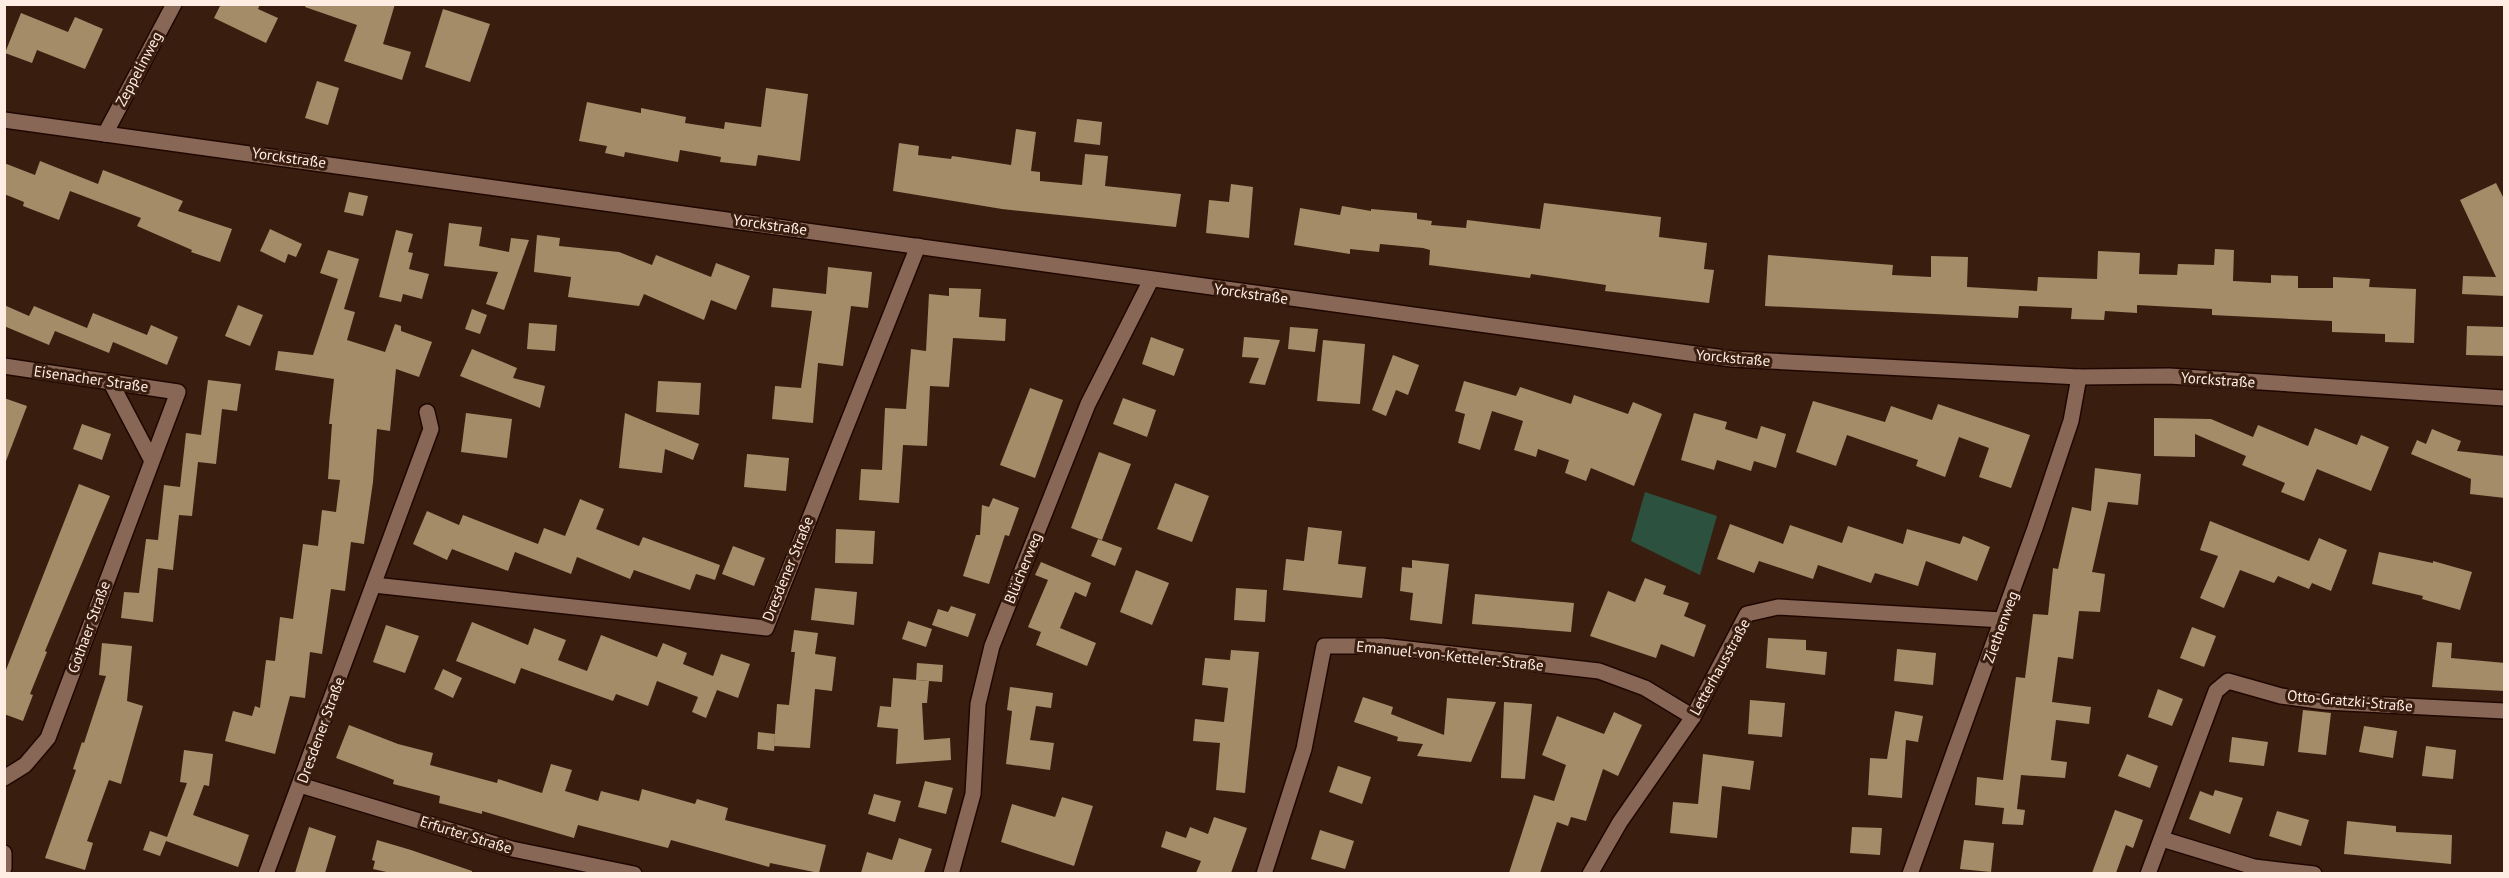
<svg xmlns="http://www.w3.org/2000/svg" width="2509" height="878" viewBox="0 0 2509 878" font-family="'PT Sans',sans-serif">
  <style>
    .green { fill: #2c513e }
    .building { fill: #a48c69 }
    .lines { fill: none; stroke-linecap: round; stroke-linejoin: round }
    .minor-casing { stroke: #1f0700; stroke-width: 18 }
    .minor { stroke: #886757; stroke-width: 15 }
    .labels { text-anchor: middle; stroke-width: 6; stroke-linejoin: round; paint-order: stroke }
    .street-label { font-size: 15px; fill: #ffece2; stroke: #391e10 }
  </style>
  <rect width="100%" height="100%" fill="#391e10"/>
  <!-- green -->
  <polygon class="green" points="1645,492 1717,516 1700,575 1631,541"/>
  <!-- building -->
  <g class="building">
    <polygon points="221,4 260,4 258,9 278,18 266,43 214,18"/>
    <polygon points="306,4 395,4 383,44 411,52 402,80 344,61 357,25 305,7"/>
    <polygon points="443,9 490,24 470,82 425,67"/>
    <polygon points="21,13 68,32 75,17 103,29 85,69 37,50 32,63 5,53"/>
    <polygon points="317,81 339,88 328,125 305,118"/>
    <polygon points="766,88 808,94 800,161 758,155 756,166 720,162 721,157 680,150 678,162 625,152 624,157 605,153 607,146 579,141 587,102 641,113 641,108 686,117 685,123 724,129 725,122 761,127"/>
    <polygon points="1077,119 1102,122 1100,145 1074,142"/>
    <polygon points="1016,129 1036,132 1031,171 1040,172 1040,181 1082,185 1085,154 1108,156 1105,186 1181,194 1176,227 1002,209 893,191 899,143 919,146 918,155 951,159 952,156 1011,165"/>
    <polygon points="40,161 98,184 103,170 183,201 178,211 232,229 220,262 191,252 192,250 137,226 141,218 70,191 59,220 23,206 24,202 4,194 4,163 35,175"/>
    <polygon points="2496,183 2505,201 2505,296 2462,294 2463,276 2496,277 2460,200"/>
    <polygon points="1231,184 1253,187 1249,238 1206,233 1209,200 1229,202"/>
    <polygon points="349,192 368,196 363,216 344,212"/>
    <polygon points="1544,203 1661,217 1659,237 1707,243 1704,269 1714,270 1709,303 1605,291 1606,285 1531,274 1530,278 1429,265 1430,250 1423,248 1380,244 1379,252 1350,249 1350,254 1294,245 1300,208 1340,215 1342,206 1371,211 1371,209 1417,213 1417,219 1432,221 1431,225 1466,228 1467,220 1540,229"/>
    <polygon points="449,223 482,227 479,246 509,252 511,238 529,240 504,310 486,304 498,272 444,266"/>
    <polygon points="270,229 302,244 296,257 288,254 285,263 260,251"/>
    <polygon points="396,230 413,234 408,252 413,253 409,269 429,274 422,299 403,294 401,302 379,297"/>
    <polygon points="537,235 560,238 559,246 619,252 652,265 656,255 711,277 716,263 750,276 736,310 711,300 704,320 644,294 639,306 568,297 571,277 534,272"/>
    <polygon points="2215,249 2234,250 2233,281 2271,283 2271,275 2298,276 2298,288 2333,288 2333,277 2370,279 2369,287 2416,289 2414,343 2385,342 2385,334 2332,332 2332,321 2212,315 2212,309 2137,305 2137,313 2105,311 2104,320 2071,319 2072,308 2019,306 2018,318 1765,306 1768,255 1893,265 1892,275 1931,277 1931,256 1968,257 1967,287 2037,291 2038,277 2097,279 2098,251 2140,253 2139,274 2177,275 2178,264 2214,265"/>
    <polygon points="328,250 359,259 344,309 355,312 347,340 385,352 395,324 401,326 401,331 432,342 419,377 396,369 390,431 377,429 373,482 364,544 351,542 345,591 331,589 322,654 310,652 305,698 290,696 275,754 225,741 233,711 252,716 255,706 260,708 266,660 275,661 280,617 293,619 303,544 318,546 322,510 336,512 340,480 328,479 332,424 329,424 334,379 275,370 278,351 313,355 338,279 320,273"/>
    <polygon points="828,267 872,272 868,308 851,306 843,366 818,363 813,423 772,419 775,386 801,388 812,311 771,307 773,288 826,294"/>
    <polygon points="949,288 981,289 979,317 1006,319 1005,341 953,338 949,387 930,386 927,446 903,445 899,503 859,500 861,469 882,470 885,408 906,409 911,349 926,351 929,294 949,296"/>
    <polygon points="4,305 29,316 34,306 87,328 93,313 147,335 151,325 178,337 167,365 113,342 109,353 55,331 49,345 4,326"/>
    <polygon points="238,305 263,315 250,346 225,336"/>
    <polygon points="472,309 487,315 480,334 465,329"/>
    <polygon points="529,323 557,325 555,351 527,349"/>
    <polygon points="2467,326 2505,327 2505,356 2466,355"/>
    <polygon points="1290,327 1318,329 1315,352 1288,349"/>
    <polygon points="1151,337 1184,349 1174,376 1142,364"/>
    <polygon points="1244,337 1280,340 1265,385 1249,383 1259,358 1242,357"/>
    <polygon points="1323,340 1365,344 1360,404 1317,401"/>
    <polygon points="472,349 517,368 513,378 545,386 540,408 460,376"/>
    <polygon points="1393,355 1419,365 1408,395 1396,390 1386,416 1372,410"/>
    <polygon points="208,380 241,384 237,411 222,409 216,464 198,462 192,516 179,515 173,570 158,568 153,622 121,618 124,592 139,593 146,539 158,540 164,485 180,487 186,433 201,435"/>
    <polygon points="658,381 701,383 699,415 656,412"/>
    <polygon points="1464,381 1516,396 1520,387 1571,404 1574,395 1628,414 1633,402 1662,414 1634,486 1591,468 1586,481 1565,473 1569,460 1538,449 1536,457 1514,450 1523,421 1492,411 1480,450 1458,443 1465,414 1455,411"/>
    <polygon points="1030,388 1063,400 1035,478 1000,465"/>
    <polygon points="4,398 27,406 6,461 4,460"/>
    <polygon points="1123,398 1156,410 1147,437 1113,424"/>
    <polygon points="1813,401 1885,422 1891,406 1932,420 1938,404 2030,435 2011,488 1979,477 1989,448 1959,437 1945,477 1916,466 1918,460 1847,435 1836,466 1796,452"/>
    <polygon points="466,413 512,419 507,458 461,452"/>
    <polygon points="625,413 699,444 693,460 665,449 662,473 619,468"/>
    <polygon points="1694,413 1727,422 1725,429 1757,439 1761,426 1786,434 1776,468 1754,461 1751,471 1717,460 1714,470 1681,460"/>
    <polygon points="2154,418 2211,419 2253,437 2258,425 2308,446 2315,428 2357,445 2361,435 2389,447 2371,491 2317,469 2304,501 2281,492 2285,483 2242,465 2246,456 2195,434 2195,457 2154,456"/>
    <polygon points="82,424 111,434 102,460 73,449"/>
    <polygon points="2432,429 2461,441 2457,451 2505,456 2505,498 2470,494 2471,479 2411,454 2417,440 2426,444"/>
    <polygon points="1099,452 1131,464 1102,540 1071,528"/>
    <polygon points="747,454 789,458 786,491 744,487"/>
    <polygon points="2095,468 2141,474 2138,505 2108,502 2092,572 2105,574 2100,612 2079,611 2073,659 2058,657 2052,702 2091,707 2089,724 2056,720 2051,760 2067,762 2065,778 2021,775 2017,809 2025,810 2023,825 2002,824 2004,808 1975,805 1977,777 2003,780 2016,677 2025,678 2033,614 2048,615 2053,568 2058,569 2072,507 2091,511"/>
    <polygon points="1175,483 1209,496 1192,542 1157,529"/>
    <polygon points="79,484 110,496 45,651 47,652 30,694 33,695 23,721 4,714 4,675"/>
    <polygon points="993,498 1019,508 1009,536 1005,535 989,584 963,576 976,535 980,535 982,505 989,507"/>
    <polygon points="580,499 604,509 596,529 639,546 643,537 720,565 715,580 696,574 690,590 634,570 630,579 577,557 571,574 515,552 508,571 452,549 447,560 413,544 427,511 459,525 463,515 538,544 544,528 565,536"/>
    <polygon points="2210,521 2309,561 2319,538 2347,550 2331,591 2312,583 2309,589 2278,576 2274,583 2240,570 2224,608 2200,598 2218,556 2200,550"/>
    <polygon points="1730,524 1783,544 1790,525 1842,543 1848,526 1903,544 1907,529 1960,544 1963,536 1990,547 1977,581 1926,561 1918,586 1875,573 1871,583 1818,565 1813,579 1759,561 1754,573 1717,559"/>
    <polygon points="1308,527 1342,531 1338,564 1366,567 1362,598 1283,590 1286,559 1304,561"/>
    <polygon points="836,529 875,531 873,564 835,563"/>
    <polygon points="1098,539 1122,548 1115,566 1091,556"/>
    <polygon points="733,546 765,558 754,586 722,574"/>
    <polygon points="2379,552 2433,563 2433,561 2472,572 2460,610 2422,599 2423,596 2372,584"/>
    <polygon points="1412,560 1449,564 1442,624 1410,620 1413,593 1400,591 1402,567 1412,568"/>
    <polygon points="1041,562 1091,583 1086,597 1075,592 1060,628 1096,643 1087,666 1036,645 1041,632 1028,627 1048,580 1035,575"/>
    <polygon points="1136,570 1169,583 1152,625 1120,612"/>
    <polygon points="1645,578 1666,586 1663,594 1689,603 1684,616 1706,625 1694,657 1661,644 1656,658 1590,636 1608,591 1635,602"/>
    <polygon points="815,588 857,592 854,625 811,620"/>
    <polygon points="1236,588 1267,590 1265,622 1234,620"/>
    <polygon points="1475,594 1574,603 1571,632 1472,624"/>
    <polygon points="951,606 976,614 968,637 932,625 938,609 948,612"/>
    <polygon points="908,621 932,629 926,647 902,639"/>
    <polygon points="472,622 528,645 534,628 566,640 558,660 587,671 601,635 657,657 663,643 687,653 683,664 713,676 721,654 750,664 738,698 717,690 706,718 692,712 698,697 657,681 648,706 616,694 613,701 521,668 515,684 456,661"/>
    <polygon points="386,625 419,636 405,673 373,662"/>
    <polygon points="2192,627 2216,636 2204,667 2180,658"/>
    <polygon points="794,630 818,633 815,654 836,657 832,691 815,689 810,748 774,746 777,704 789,705 795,652 791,652"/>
    <polygon points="1768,638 1806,640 1806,650 1827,652 1825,675 1766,668"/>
    <polygon points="2437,642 2452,643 2451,658 2505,663 2505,691 2432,687"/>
    <polygon points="102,643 132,646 127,701 143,706 121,784 109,780 87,841 93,843 85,870 45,858 76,770 73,769 82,742 84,743 106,676 99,675"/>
    <polygon points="1897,649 1936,653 1933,685 1894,681"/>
    <polygon points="1231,650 1259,652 1245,793 1216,790 1220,743 1193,741 1195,719 1224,722 1228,688 1202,685 1205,658 1230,660"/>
    <polygon points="917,663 943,665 942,682 916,680"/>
    <polygon points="443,669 462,678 453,698 434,689"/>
    <polygon points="893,678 929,681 927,703 922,703 924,740 950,738 951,760 896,764 898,729 877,727 880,706 891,707"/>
    <polygon points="1010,687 1053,693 1051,708 1036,706 1030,740 1054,743 1050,770 1006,764 1012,711 1007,710"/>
    <polygon points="2158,689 2183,699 2172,726 2148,717"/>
    <polygon points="1363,697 1393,707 1391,714 1444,735 1447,698 1496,702 1471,762 1417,756 1423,744 1397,741 1398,737 1354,722"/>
    <polygon points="1750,700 1785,703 1782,737 1748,734"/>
    <polygon points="1504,702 1532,704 1525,779 1501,778"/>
    <polygon points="2303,710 2331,713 2326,755 2298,752"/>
    <polygon points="1895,711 1923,716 1918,742 1906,740 1902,798 1868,795 1870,758 1887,759"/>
    <polygon points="1614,712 1642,725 1618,776 1603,769 1586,821 1571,817 1568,826 1557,822 1540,873 1509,873 1534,795 1554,801 1566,765 1542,755 1557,716 1604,734"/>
    <polygon points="349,725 398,744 433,753 430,765 497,783 498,779 542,793 551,764 572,770 565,791 598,801 601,791 639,801 642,789 695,804 697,799 728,808 725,820 826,845 819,873 770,863 769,867 671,840 668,848 578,825 574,838 482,811 482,814 439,803 440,796 393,784 394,780 336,758"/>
    <polygon points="2364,726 2397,731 2393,758 2359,752"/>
    <polygon points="758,732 775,734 774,751 757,749"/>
    <polygon points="2232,737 2268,742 2264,766 2229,762"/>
    <polygon points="2426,746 2456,750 2453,779 2422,776"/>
    <polygon points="184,750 213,754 209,786 204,785 193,815 249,835 238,867 166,841 160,856 143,850 150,831 167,837 187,783 180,782"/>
    <polygon points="1703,754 1754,761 1750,790 1722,786 1717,838 1670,833 1673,802 1698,804"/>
    <polygon points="2127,754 2158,766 2150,788 2118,776"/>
    <polygon points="1338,766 1371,777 1362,804 1329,792"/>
    <polygon points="925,781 953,788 946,814 918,807"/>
    <polygon points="2215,790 2243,798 2230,834 2189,819 2200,791 2213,796"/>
    <polygon points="874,794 901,801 895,822 868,814"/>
    <polygon points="1062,797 1093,806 1074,866 1001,842 1012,804 1055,817"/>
    <polygon points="2115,810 2143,820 2133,848 2126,845 2116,873 2092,873"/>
    <polygon points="2277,811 2309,820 2301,846 2269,836"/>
    <polygon points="1214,817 1247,828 1231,873 1196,873 1201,861 1161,847 1166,831 1186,838 1190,827 1208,834"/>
    <polygon points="2347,821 2396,826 2396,832 2452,835 2451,864 2344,854"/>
    <polygon points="309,827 336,836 325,873 295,873"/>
    <polygon points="1852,827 1882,828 1880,855 1850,853"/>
    <polygon points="1320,830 1354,841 1345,869 1311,859"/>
    <polygon points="899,838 932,849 924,873 861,873 867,852 892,860"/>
    <polygon points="377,840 411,850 472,871 472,873 391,873 373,869 375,861 372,860"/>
    <polygon points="1964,840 1994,843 1991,872 1960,869"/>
  </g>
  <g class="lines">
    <defs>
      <g id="minor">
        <polyline points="4,120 1732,359 2079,377 2169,376 2504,398"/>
        <polyline points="105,134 174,4"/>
        <polyline points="4,366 178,392 48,738 25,765 4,778"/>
        <polyline points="110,381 151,459"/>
        <polyline points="374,585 766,628 918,246"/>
        <polyline points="300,785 512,849 634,874"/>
        <polyline points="2162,839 2254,867 2314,874"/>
        <polyline points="4,853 4,868"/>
        <polyline points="266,874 431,429 427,412"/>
        <polyline points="951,874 973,794 978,704 992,646 1088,404 1151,280"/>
        <polyline points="1264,874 1304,749 1324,646 1382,646 1599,671 1645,688 1693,717"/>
        <polyline points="1590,874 1620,822 1693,717 1747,614 1778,607 2003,620"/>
        <polyline points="1910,874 2035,528 2071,421 2079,377"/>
        <polyline points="2148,874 2216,691 2228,681 2281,696 2325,702 2504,711"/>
      </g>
    </defs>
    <!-- minor casing -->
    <use href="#minor" class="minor-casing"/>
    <!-- minor -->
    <use href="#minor" class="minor"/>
  </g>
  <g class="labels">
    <!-- street labels -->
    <g class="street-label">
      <text transform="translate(139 69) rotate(-62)" y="5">Zeppelinweg</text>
      <text transform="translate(289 158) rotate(8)" y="5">Yorckstraße</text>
      <text transform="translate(770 225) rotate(8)" y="5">Yorckstraße</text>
      <text transform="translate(1251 294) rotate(8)" y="5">Yorckstraße</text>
      <text transform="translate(1733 358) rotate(5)" y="5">Yorckstraße</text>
      <text transform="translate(91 379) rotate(8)" y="5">Eisenacher Straße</text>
      <text transform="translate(2218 380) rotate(4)" y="5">Yorckstraße</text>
      <text transform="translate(1023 568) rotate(-68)" y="5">Blücherweg</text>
      <text transform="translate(788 569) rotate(-68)" y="5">Dresdener Straße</text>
      <text transform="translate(89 627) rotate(-70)" y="5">Gothaer Straße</text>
      <text transform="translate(2001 627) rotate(-70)" y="5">Ziethenweg</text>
      <text transform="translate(1450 656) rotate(6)" y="5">Emanuel-von-Ketteler-Straße</text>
      <text transform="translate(1720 667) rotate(-61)" y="5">Letterhausstraße</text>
      <text transform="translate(2350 701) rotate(5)" y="5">Otto-Gratzki-Straße</text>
      <text transform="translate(321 730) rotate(-70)" y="5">Dresdener Straße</text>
      <text transform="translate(466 835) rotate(17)" y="5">Erfurter Straße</text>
    </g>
  </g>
  <!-- border -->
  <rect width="2509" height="878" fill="none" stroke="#ffece2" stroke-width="12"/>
</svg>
